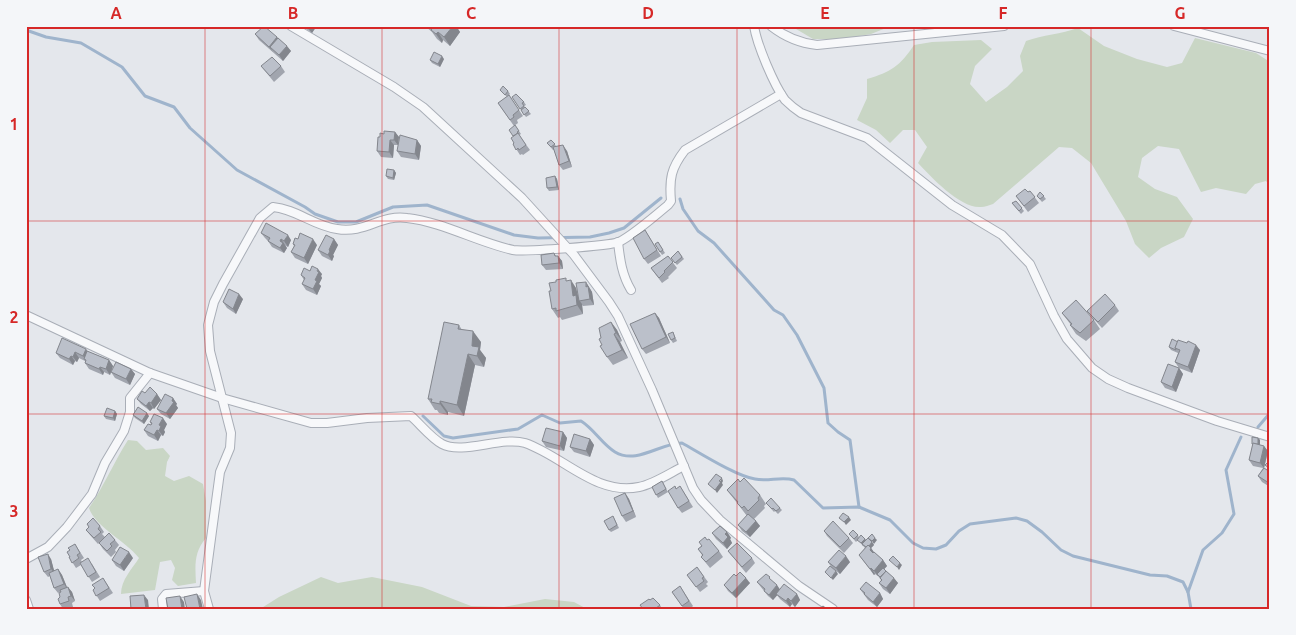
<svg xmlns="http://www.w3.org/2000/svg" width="1296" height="635" viewBox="0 0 1296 635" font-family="Ubuntu,sans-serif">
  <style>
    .green { fill: #c9d6c5 }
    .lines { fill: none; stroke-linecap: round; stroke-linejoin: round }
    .stream { stroke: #9fb4cc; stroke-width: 3 }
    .street-casing { stroke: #a9aeb7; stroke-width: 10 }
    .street { stroke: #f7f8fa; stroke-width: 8 }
    .wall { fill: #a1a5ae }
    .shaded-wall { fill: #83868d }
    .building { fill: #bbc0ca; stroke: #83868d }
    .grid { fill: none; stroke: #d62828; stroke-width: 1; stroke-opacity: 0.55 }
    .neatline { fill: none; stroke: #d62828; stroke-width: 2 }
    .grid-label { font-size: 16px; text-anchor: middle; font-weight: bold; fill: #d62828 }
  </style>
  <rect width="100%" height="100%" fill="#e4e7ec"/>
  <!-- green -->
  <g class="green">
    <polygon points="791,26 891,26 871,34 842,39 813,39"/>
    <path d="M 1078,28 L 1104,46 L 1137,59 L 1167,67 L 1182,63 L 1195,38 L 1256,53 L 1270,62 L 1270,186 L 1266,181 L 1255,184 L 1246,194 L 1216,188 L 1201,192 L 1179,149 L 1158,146 L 1142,158 L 1138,177 L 1155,189 L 1177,197 L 1193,219 L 1184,237 L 1161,248 L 1149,258 L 1135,244 L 1126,221 L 1091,163 L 1072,148 L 1059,147 L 993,204 C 989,205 985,207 981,207 C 961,209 931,177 918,163 L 927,147 L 915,130 L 903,130 L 890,143 L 876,130 L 857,120 L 867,98 L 867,79 C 891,72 900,66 914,45 L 932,42 L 981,40 L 992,49 L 975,66 L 970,84 L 986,102 L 1007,87 L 1023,71 L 1020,56 L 1026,41 C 1043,35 1061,34 1078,28 Z"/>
    <path d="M 128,440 L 137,441 L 146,450 L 163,448 L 170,456 L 167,462 L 165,476 L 174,481 L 189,476 L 203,484 L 206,501 L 206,538 C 194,552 195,565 196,583 L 178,586 L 172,580 L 175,568 L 171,560 L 160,562 L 155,590 L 121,594 C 121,580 132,569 139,558 C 125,540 96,528 89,508 C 104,486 114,462 128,440 Z"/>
    <polygon points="321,577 338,583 372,577 422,587 471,606 504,607 545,599 574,602 587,609 260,609 279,597"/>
  </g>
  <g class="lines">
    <!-- stream -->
    <g class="stream">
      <polyline points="26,30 46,37 81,43 122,67 145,96 174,107 190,128 237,170 305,207 315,214 338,222 356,222 393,207 427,205 514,235 538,238 590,237 609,233 624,228 661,198"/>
      <polyline points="680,199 683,209 698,231 714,243 774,310 783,315 797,335 824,388 828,423 838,432 850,440 859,507"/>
      <path d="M 423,416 L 444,436 L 453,438 L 518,429 L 542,415 L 560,423 L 581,421 C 594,429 602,444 615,452 C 637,465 660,443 682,443 C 700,453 736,476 755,479 C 768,482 781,476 794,480 L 823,508 L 859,507 L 890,520 L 913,543 L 923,548 L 936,549 L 946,545 L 959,531 L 970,524 L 1016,518 L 1027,521 L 1042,532 L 1061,550 L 1073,556 L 1150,575 L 1167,576 L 1183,582 L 1188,592 L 1191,609"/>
      <polyline points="1258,427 1270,413"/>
      <polyline points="1188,592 1203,550 1222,533 1234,514 1226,470 1241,437"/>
    </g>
    <defs>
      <g id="street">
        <polyline points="291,26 394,87 423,107 522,198 574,255 609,302 618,316 652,390 693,488 701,500 720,520 799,586 833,609"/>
        <path d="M 754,26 C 757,45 774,85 785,100 C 790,105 795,109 801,113 L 867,138 L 952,205 L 1002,235 L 1030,264 L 1054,316 L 1067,339 L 1092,368 L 1108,379 L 1128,388 L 1217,421 L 1270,437"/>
        <path d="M 771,26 C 785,37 799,43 817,45 L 1004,26"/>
        <polyline points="1174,26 1270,51"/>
        <path d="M 618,242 C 620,260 622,275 631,290"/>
        <path d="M 26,315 L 150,373 L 222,398 L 311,423 L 327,423 L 367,418 L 411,416 C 421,425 431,438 442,444 C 462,455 502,436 525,443 C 563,456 596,496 639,487 C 654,484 670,473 684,466"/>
        <polyline points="26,559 48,547 67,527 92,494 105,463 124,431 130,412 130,398 150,373"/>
        <polyline points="26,600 29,609"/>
        <polyline points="163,609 162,599 166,594 204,591"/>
        <path d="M 209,609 L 204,591 L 212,531 L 220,472 L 230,448 L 231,433 L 210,351 L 208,325 L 214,302 L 223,284 L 260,218 L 273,207 C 296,209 314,226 337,229 C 365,234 381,214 407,218 C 443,222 477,242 513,250 C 524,252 609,246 619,242 C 633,235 655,216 668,205 L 671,201 C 669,179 671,168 685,150 L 781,94"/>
      </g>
    </defs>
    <!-- street casing -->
    <use href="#street" class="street-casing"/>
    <!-- street -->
    <use href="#street" class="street"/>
  </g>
  <!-- wall -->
  <g class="wall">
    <polygon points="302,26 316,26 316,27 312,33"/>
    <polygon points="425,26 460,26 458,29 460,32 450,46 443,40 442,43 437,39 432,32"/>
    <polygon points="255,34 277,37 291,51 283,61 259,40"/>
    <polygon points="444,59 440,67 432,63 430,60"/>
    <polygon points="261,66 281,66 285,72 274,82"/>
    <polygon points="500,90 508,91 510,94 507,97 509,95 523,116 517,120 518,123 514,126 498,103 507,97"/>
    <polygon points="512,97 524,102 526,105 524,106 531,114 526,117"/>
    <polygon points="515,125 521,134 519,135 530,150 523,155 522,154 520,155 513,144 514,143 513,136"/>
    <polygon points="395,132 399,137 398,145 394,145 393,158 381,157 377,151 380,137 384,134"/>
    <polygon points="417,140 421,146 419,160 401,157 397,151"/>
    <polygon points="551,140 556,146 567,151 572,167 563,170 559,165 554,150 553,150 547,143"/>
    <polygon points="394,170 396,173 394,180 388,179 386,176"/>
    <polygon points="555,176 557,179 559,190 549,191 547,188"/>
    <polygon points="1030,191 1039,203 1028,212 1016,196"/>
    <polygon points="1040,192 1046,199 1042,202 1037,196"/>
    <polygon points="1016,201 1024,211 1021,214 1012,203"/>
    <polygon points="645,230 661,256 648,264 644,259"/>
    <polygon points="261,233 291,240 288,247 284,245 287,248 284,253 272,247 268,241 265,238"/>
    <polygon points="334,239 338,245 333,255 334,256 332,261 322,256 318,250"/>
    <polygon points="658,242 665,253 662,255 655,244"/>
    <polygon points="293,244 317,245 308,264 295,258 291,252 294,246"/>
    <polygon points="678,251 684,259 677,265 671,258"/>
    <polygon points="554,253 556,256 558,256 562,261 563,269 546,270 542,265"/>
    <polygon points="668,256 677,268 668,277 669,278 662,283 651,268"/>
    <polygon points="310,271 322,274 321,276 322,278 319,284 321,286 317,295 306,290 302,284 304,280 301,275"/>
    <polygon points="567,281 576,288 579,300 586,282 592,292 594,305 583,306 582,305 583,314 562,320 560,317 558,318 552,309 551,291"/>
    <polygon points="243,299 236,314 227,308 223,302"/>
    <polygon points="1115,305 1119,311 1102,328 1091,316 1087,311"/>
    <polygon points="655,313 659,318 670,343 646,354 642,349"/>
    <polygon points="1062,313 1094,320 1100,329 1086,341 1076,334 1070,325 1071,325"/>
    <polygon points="611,322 617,330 622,341 620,342 628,358 613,365 607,357 602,345 601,338"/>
    <polygon points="459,325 462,330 481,342 480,350 486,358 484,367 475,365 464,416 448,412 448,415 439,413 437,410 435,410 428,399"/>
    <polygon points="673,332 677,341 673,343 671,340"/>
    <polygon points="1178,342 1187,343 1200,350 1192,373 1179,368 1175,362 1178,353 1171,350 1169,347"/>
    <polygon points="87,351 109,360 113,366 110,375 104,372 103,375 89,369 85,363 85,361 79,358 77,362 75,361 73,365 60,358 56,353"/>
    <polygon points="1179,368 1183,374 1176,392 1165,388 1161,382"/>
    <polygon points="131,369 135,374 130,385 115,378 111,372"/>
    <polygon points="157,394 161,400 154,409 153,408 150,411 141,404 137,399"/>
    <polygon points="173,398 177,404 176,405 178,408 170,419 161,414 157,409"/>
    <polygon points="115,411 117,414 115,421 106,419 104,416"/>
    <polygon points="133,415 149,416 144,424 135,418"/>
    <polygon points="150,422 167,424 164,430 165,432 163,436 161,435 158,441 148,436 144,430 151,425 151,424"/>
    <polygon points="563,432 567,438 564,451 546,447 542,441"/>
    <polygon points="1258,438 1260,440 1260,445 1268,451 1264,468 1270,472 1270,487 1262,482 1258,476 1263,468 1253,466 1249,460 1253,445 1252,444"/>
    <polygon points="590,439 594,445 590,457 574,452 570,447"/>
    <polygon points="662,481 668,492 658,498 652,487"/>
    <polygon points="740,482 760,495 766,504 764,506 765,508 754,519 749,515 756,521 760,526 750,537 742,531 738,525 747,516 727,490"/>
    <polygon points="680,486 693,507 682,513 678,508 676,489"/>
    <polygon points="625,493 629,499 636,517 626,522 622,516"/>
    <polygon points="766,503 780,508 782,510 778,514 775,511 774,512"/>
    <polygon points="613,516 619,528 611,532 609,530"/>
    <polygon points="87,524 100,526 104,532 102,534 105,537 98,544 90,535 86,530 89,527"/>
    <polygon points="824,531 849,538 853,543 844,553 827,536"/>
    <polygon points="727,532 731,538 730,539 732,543 727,549 716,539 712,533"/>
    <polygon points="849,534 858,535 859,538 865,539 866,540 872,542 874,545 871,548 874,552 883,560 887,566 884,569 898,583 890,594 883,589 879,583 881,580 878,576 875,574 874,575 859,555 865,548 858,540 856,542"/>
    <polygon points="115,540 119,545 115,550 116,552 111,557 103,549 99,543"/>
    <polygon points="707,540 719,551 723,557 710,568 701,557 702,555 698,549"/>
    <polygon points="75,544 84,558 81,560 82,562 92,564 100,577 92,582 81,565 76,568 69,557 70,557 70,550"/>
    <polygon points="728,551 752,558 755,563 746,573"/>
    <polygon points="133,558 124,571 116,566 112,560"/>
    <polygon points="51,559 54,571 58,569 62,575 67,587 72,592 75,601 72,603 73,607 67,609 63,609 60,604 61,592 58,593 54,588 50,576 48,577 44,572"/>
    <polygon points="828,562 850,562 840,574 832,568"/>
    <polygon points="697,567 708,582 706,584 708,586 700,592 687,575"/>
    <polygon points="736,576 750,583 736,598 728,591 724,585"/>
    <polygon points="103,578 113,593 100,601 93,590"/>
    <polygon points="757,582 774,582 780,590 797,594 800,600 795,607 792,604 790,607 780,599 777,595 773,600 768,596"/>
    <polygon points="680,586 693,606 690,609 684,609 672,592"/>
    <polygon points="860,589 880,593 883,599 877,607 868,600"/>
    <polygon points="650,600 660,605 662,609 643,609"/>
  </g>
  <!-- shaded-wall -->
  <g class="shaded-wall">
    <polygon points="309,26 316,27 312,33 308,28"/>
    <polygon points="453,26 460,26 458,29 460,32 450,46 444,37"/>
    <polygon points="438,32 443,40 442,43 436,34"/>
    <polygon points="277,37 281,43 270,47 273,52 269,47"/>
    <polygon points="287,46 291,51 283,61 279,55"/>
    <polygon points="442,56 444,59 440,67 438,64"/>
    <polygon points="395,132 399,137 398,145 394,140"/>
    <polygon points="390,140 394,145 393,158 389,152"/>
    <polygon points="417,140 421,146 419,160 415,154"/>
    <polygon points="563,145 567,151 572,167 569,161"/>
    <polygon points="394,170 396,173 394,180 393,178"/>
    <polygon points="555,176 557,179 559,190 557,187"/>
    <polygon points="288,235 291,240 288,247 284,241"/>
    <polygon points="281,239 287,248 284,253 280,248 280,241"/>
    <polygon points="313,239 317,245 308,264 304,258"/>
    <polygon points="334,239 338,245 333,255 334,256 332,261 328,255 329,250"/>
    <polygon points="558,256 562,261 563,269 559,263"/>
    <polygon points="318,269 322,274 321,276 322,278 319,284 321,286 317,295 313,289"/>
    <polygon points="571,280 576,288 579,300 582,304 583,314 577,305 573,296"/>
    <polygon points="586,282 592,292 594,305 590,299"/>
    <polygon points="239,294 243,299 236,314 233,309"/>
    <polygon points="655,313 659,318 670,343 666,337"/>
    <polygon points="611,322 617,330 622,341 616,333"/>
    <polygon points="473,331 481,342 480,350 486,358 484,367 477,356 472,346"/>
    <polygon points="614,334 620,342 628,358 622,350"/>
    <polygon points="1196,345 1200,350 1192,373 1188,367"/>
    <polygon points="86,349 90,355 85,359 83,356"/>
    <polygon points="75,352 79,358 77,362 73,357"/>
    <polygon points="468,354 475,365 464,416 457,405"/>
    <polygon points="71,356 75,361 73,365 69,359"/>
    <polygon points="109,360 113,366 110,375 106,369"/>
    <polygon points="100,367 104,372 103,375 99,369"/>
    <polygon points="1179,368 1183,374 1176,392 1172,387"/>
    <polygon points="131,369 135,374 130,385 126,379"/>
    <polygon points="157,394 161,400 154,409 151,403"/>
    <polygon points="173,398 177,404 176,405 178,408 170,419 166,413"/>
    <polygon points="440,401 448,412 448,415 440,404"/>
    <polygon points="149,402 153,408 150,411 146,406"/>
    <polygon points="115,411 117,414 115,421 113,418"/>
    <polygon points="147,413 149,416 144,424 142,421"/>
    <polygon points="163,418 167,424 164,430 165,432 163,436 159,431 159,425"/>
    <polygon points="157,430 161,435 158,441 154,435"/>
    <polygon points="563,432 567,438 564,451 560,446"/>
    <polygon points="1258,438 1260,440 1260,447 1258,444"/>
    <polygon points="590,439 594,445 590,457 586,451"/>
    <polygon points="1264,446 1268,451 1264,468 1260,463"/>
    <polygon points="722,478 723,481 722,483 723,485 717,493 715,490"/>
    <polygon points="625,493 629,499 636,517 633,511"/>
    <polygon points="849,517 851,520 846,525 844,522"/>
    <polygon points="756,521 760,526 750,537 746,532"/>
    <polygon points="727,532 731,538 730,539 732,543 727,549 723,543 725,534"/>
    <polygon points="875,538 877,540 874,544 872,541"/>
    <polygon points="865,539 867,541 863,546 861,543"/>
    <polygon points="872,542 874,545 871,548 875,554 874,555 867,548"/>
    <polygon points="129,552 133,558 124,571 120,565"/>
    <polygon points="48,554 51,559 55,574 51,569"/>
    <polygon points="846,556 850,562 840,574 836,568"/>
    <polygon points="883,560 887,566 878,576 874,571"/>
    <polygon points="900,563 902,565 899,570 897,567"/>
    <polygon points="871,568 875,574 874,575 870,569"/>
    <polygon points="58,569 62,575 68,590 64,584"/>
    <polygon points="836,571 838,574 833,580 831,578"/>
    <polygon points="746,578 750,583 736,598 732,593"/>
    <polygon points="894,578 898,583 890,594 886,588"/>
    <polygon points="777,585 781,591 773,600 769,595"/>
    <polygon points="68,587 72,592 75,601 71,596"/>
    <polygon points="880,593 883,599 877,607 873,602"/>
    <polygon points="197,594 201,600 203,609 200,609"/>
    <polygon points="797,594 800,600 795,607 791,601"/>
    <polygon points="144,595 148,600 149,609 146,609"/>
    <polygon points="180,596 184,602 185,609 182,609"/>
    <polygon points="788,598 792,604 790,607 786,601"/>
  </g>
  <!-- building -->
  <g class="building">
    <polygon points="264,26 277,37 269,47 255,34"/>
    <polygon points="432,26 453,26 444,37 438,32 436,34 431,30 434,27"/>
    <polygon points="278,38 287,46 279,55 270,47"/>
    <polygon points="434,52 442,56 438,64 430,60"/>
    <polygon points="272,57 281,66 270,76 261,66"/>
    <polygon points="503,86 508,91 505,95 500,90"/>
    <polygon points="516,94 524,102 522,103 524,106 520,109 512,97"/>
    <polygon points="509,95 519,110 513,115 514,117 510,120 498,103"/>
    <polygon points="525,107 529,111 524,115 521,110"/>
    <polygon points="515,125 519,131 517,132 518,133 513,136 509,130"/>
    <polygon points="384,131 395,132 394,140 390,140 389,152 377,151 378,137 380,137 380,133 384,134"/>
    <polygon points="518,133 526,145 519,150 518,148 516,150 513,144 514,143 511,138"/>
    <polygon points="400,135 417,140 415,154 397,151"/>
    <polygon points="551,140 555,144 551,147 547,143"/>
    <polygon points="563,145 569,161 559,165 553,147"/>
    <polygon points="387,169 394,170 393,178 386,176"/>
    <polygon points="555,176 557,187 547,188 546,178"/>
    <polygon points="1025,189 1028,192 1030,191 1035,197 1024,206 1016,196"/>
    <polygon points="1040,192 1044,196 1040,199 1037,196"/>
    <polygon points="1016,201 1022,208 1019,211 1012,203"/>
    <polygon points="266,223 288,235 284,241 281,239 280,241 283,243 280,248 268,241 270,238 261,233"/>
    <polygon points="645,230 657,250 644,259 633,238"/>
    <polygon points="300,233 313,239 304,258 291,252 295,245 293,244 295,238 298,239"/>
    <polygon points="326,235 334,239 329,250 330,251 328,255 318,250"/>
    <polygon points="658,242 663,250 660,252 655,244"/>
    <polygon points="678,251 682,257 675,263 671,258"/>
    <polygon points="554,253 555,256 558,256 559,263 542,265 541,255"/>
    <polygon points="668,256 673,262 664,271 665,272 659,278 651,268"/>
    <polygon points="312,266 318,269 317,271 319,272 315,280 317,281 313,289 302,284 305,278 301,275 304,268 310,271"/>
    <polygon points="566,278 566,281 571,280 573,296 576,295 577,305 556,311 556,308 552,309 549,291 551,291 549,283 556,282 556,280"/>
    <polygon points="586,282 586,287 588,286 590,299 579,301 576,283"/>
    <polygon points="229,289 239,294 233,309 223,302"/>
    <polygon points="1105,294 1115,305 1098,322 1087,311"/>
    <polygon points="1076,300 1094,320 1080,333 1070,325 1072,324 1062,313"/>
    <polygon points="655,313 666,337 642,349 630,324"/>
    <polygon points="444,322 459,325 458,329 473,331 472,346 479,347 477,356 468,354 457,405 440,401 440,404 431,402 432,399 428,399"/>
    <polygon points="611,322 616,333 614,334 622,350 607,357 600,346 602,345 599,339 601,338 599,328"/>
    <polygon points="673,332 675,338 671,340 668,334"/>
    <polygon points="62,338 86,349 83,356 75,352 73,357 71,356 69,359 56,353"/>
    <polygon points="1172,339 1178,342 1175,348 1176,350 1169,347"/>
    <polygon points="1178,340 1187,343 1188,341 1196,345 1188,367 1175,362 1180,350 1175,348"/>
    <polygon points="87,351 109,360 106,369 100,367 99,369 85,363 86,360 84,359"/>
    <polygon points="116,362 131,369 126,379 111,372"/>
    <polygon points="1168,364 1179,368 1172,387 1161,382"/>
    <polygon points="150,387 157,394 151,403 149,402 146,406 137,399 142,391 145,393"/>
    <polygon points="165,394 173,398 172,401 174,402 166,413 157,409"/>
    <polygon points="138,407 147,413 142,421 133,415"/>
    <polygon points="107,408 115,411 113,418 104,416"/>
    <polygon points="154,414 163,418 159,425 161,426 159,431 157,430 154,435 144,430 148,424 151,425 152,423 150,422"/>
    <polygon points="546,428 563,432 560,446 542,441"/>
    <polygon points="574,434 590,439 586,451 570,447"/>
    <polygon points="1252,437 1258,438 1258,444 1252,444"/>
    <polygon points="1253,443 1264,446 1260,463 1249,460"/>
    <polygon points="1270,460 1270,469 1265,465"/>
    <polygon points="1264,468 1270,472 1270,481 1269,483 1258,476"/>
    <polygon points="716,474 722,478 719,481 721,482 715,490 708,484"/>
    <polygon points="744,478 760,495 758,498 759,500 748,511 744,506 742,508 737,503 738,502 727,490 738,479 740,482"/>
    <polygon points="662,481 666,489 656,495 652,487"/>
    <polygon points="675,486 676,489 680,486 689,501 678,508 668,491"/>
    <polygon points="625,493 633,511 622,516 614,498"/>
    <polygon points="771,498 780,508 776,511 773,508 772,509 766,503"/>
    <polygon points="843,513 849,517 844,522 839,518"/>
    <polygon points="748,514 756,521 746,532 738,525"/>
    <polygon points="613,516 617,525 609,530 604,521"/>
    <polygon points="93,518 100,526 98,529 101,532 94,538 86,530 89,527 87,524"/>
    <polygon points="833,521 849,538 840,547 824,531"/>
    <polygon points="720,526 727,532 725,534 728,537 723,543 712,533"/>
    <polygon points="853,530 858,535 854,539 849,534"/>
    <polygon points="109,533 115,540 110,544 112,546 107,551 99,543"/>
    <polygon points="872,534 875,538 872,541 868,538"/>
    <polygon points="861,535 865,539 861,543 857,540"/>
    <polygon points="705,537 707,540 709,539 719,551 706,562 701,557 703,555 698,549 702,546 699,542"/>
    <polygon points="868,538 872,542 869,546 868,545 866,547 862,544"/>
    <polygon points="737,543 752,558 742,567 728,551"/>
    <polygon points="75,544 80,553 77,555 79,558 72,563 69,557 70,557 67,552 70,550 68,548"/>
    <polygon points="868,545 871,548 870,550 873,553 874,552 883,560 874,571 871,568 870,569 859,555"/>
    <polygon points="120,547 129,552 120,565 112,560"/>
    <polygon points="839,550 846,556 836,568 828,562"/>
    <polygon points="48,554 51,569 44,572 38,557"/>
    <polygon points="893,556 900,563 897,567 889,560"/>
    <polygon points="88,558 96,572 88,577 80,563"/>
    <polygon points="830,566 836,571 831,578 825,572"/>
    <polygon points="697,567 704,577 702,578 704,581 696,587 687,575"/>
    <polygon points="883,568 886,571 880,577 877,574"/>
    <polygon points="58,569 64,584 54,588 49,573"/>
    <polygon points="886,571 894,578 886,588 879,583 882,580 880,578"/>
    <polygon points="740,572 746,578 732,593 724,585 734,574 736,576"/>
    <polygon points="766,574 770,577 769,578 777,585 769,595 764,591 765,589 757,582"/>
    <polygon points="103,578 109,588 96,596 93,590 95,588 92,585"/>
    <polygon points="866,582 880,593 873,602 864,594 865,593 860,589"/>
    <polygon points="784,584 797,594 791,601 788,598 786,601 776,594"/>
    <polygon points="680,586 689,601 682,606 672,592"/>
    <polygon points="68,587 71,596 68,597 69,601 60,604 58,599 60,597 59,593 61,592 60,590"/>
    <polygon points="197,594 200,609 187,609 184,597"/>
    <polygon points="144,595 146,609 131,609 130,596"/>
    <polygon points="180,596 182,609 168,609 166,598"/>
    <polygon points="653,598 660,605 655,609 643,609 640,605 649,599 650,600"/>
    <polygon points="823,606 827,609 819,609"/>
  </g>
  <!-- grid -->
  <path class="grid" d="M 205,26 L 205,609M 382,26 L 382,609M 559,26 L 559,609M 737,26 L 737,609M 914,26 L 914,609M 1091,26 L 1091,609M 26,221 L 1270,221M 26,414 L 1270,414"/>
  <!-- border -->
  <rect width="1296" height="635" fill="none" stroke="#f4f6f9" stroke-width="55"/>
  <rect x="28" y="28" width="1240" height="580" class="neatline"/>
  <g class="grid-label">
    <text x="116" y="19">A</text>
    <text x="293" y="19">B</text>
    <text x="471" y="19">C</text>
    <text x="648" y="19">D</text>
    <text x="825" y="19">E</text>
    <text x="1003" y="19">F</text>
    <text x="1180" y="19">G</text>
    <text x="14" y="130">1</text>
    <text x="14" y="323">2</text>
    <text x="14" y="517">3</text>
  </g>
</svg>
